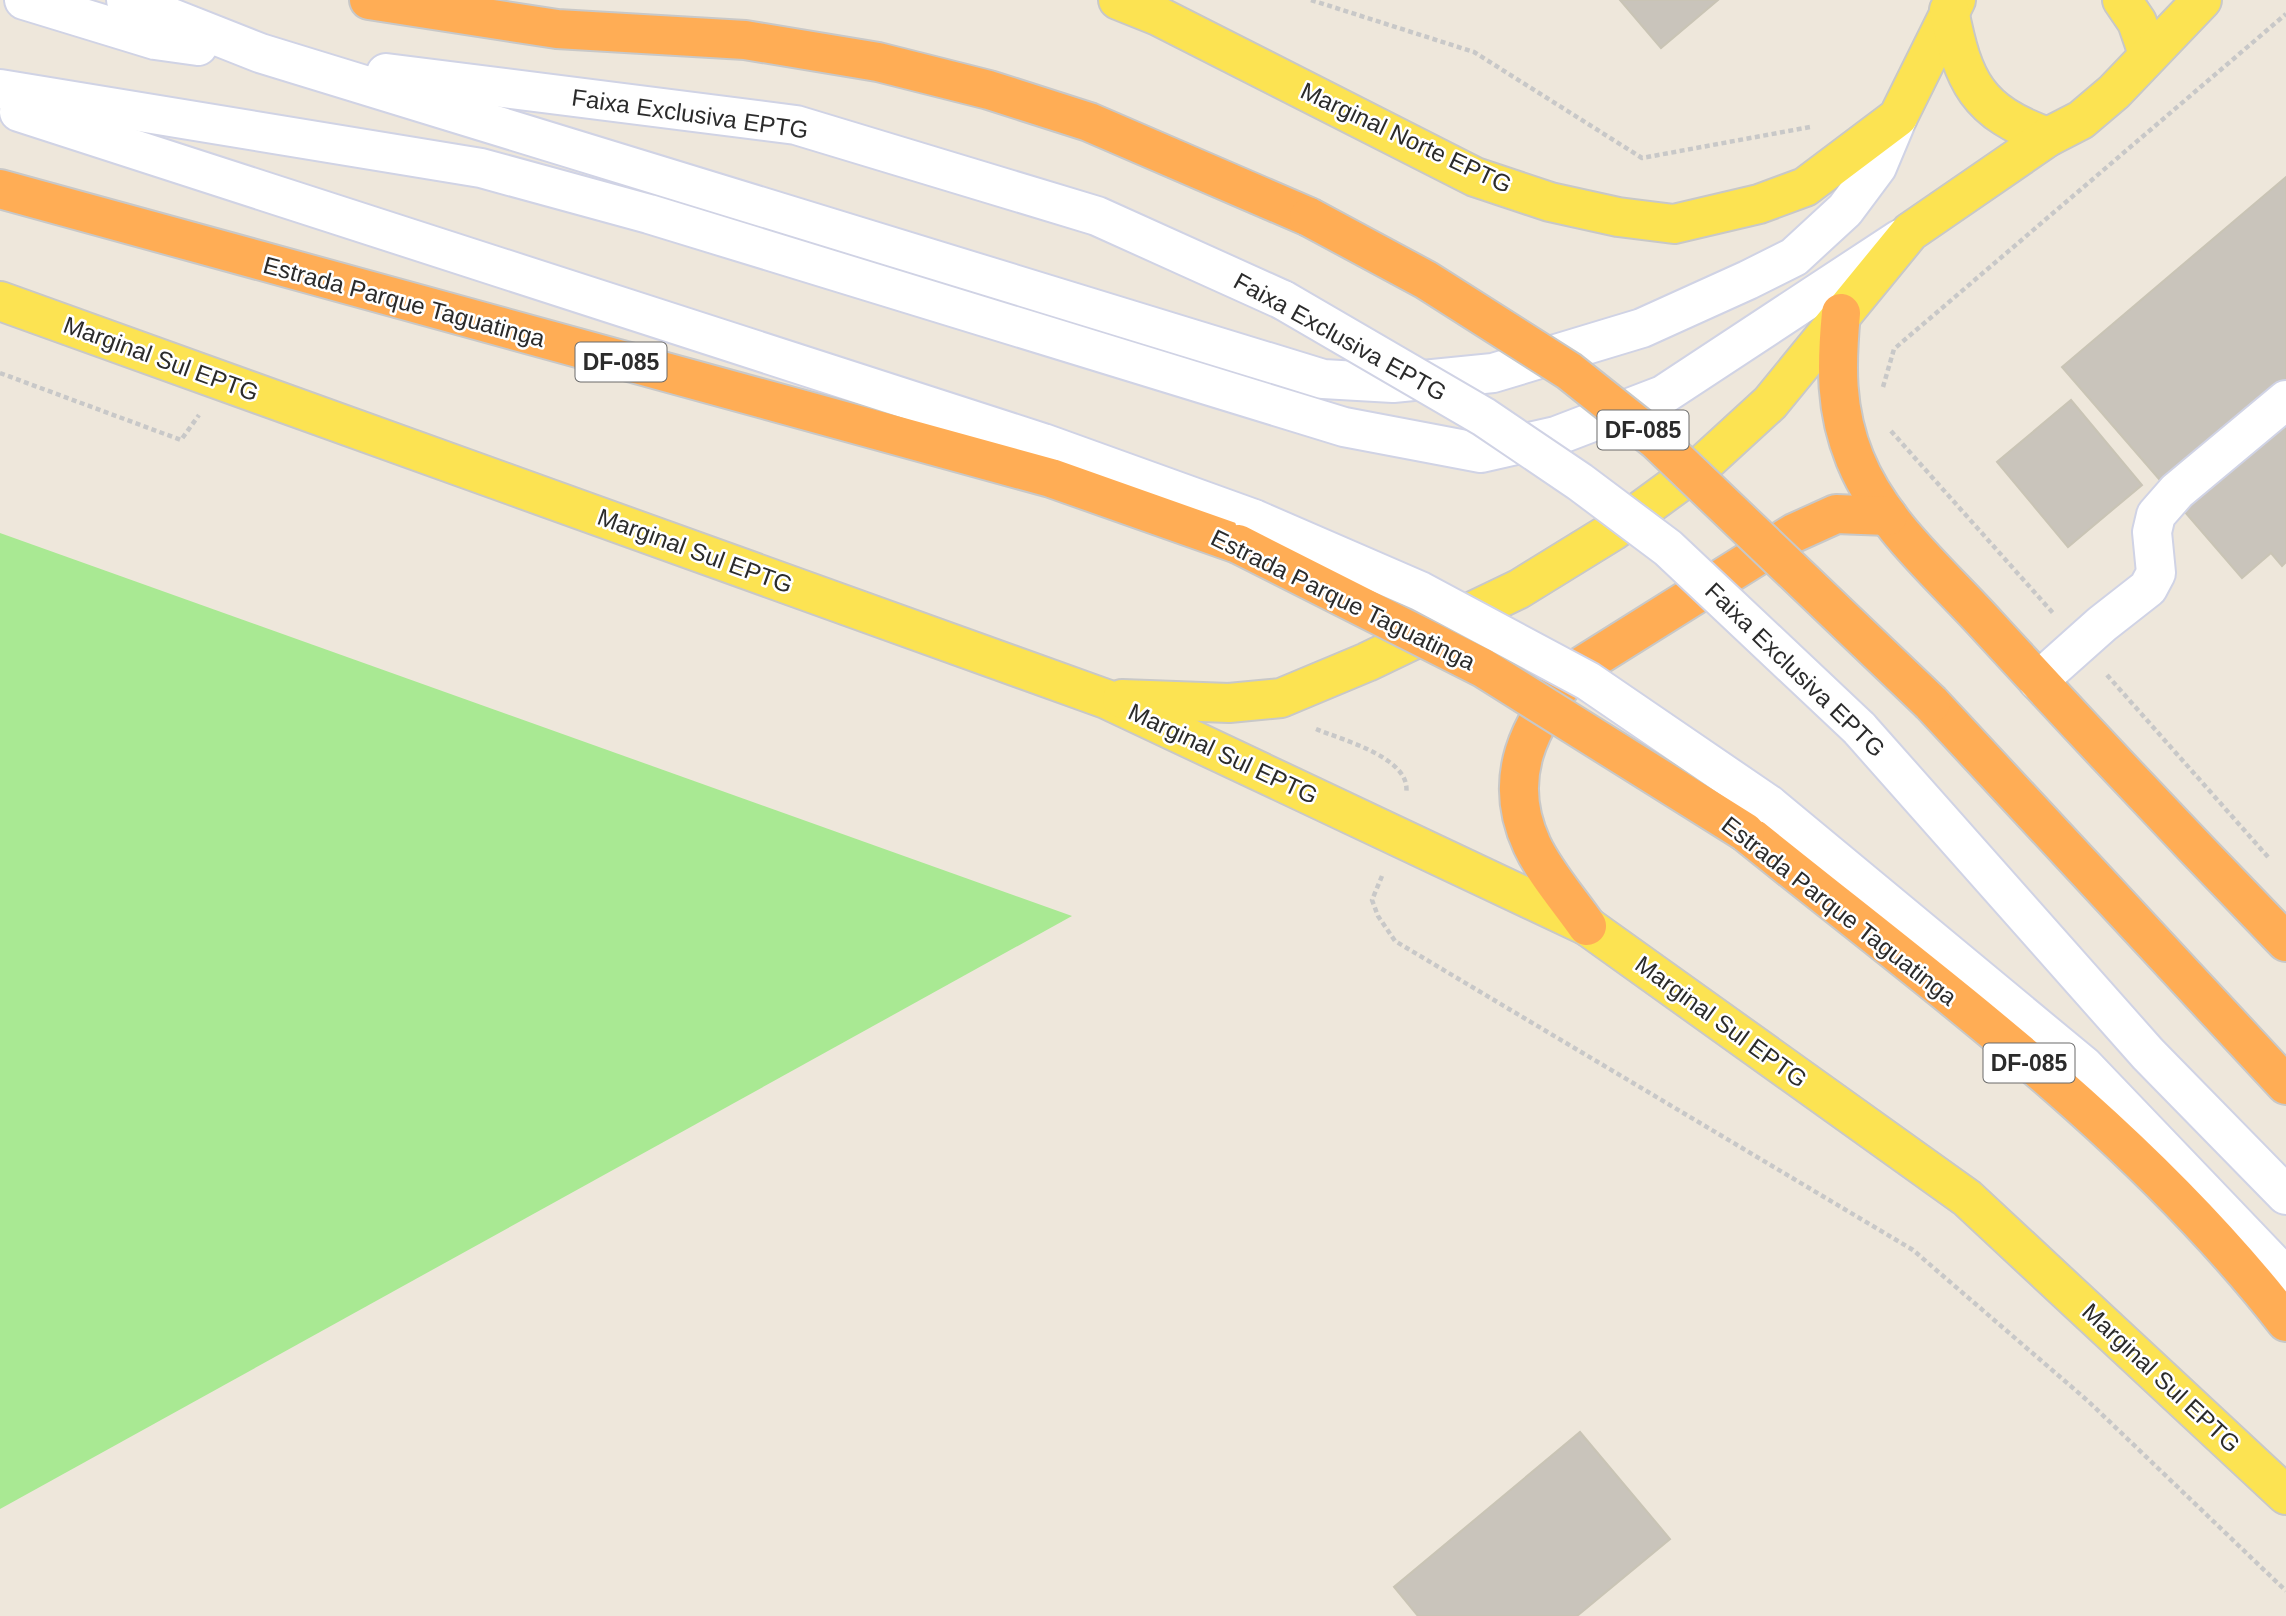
<svg xmlns="http://www.w3.org/2000/svg" width="2286" height="1616" viewBox="0 0 2286 1616" font-family="Helvetica,sans-serif">
  <style>
    .green { fill: #a9e993 }
    .building { fill: #c9c4bb; stroke: #c9c4b5; stroke-width: 2 }
    .lines { fill: none; stroke-linecap: round; stroke-linejoin: round }
    .minor-casing { stroke: #d0d3e5; stroke-width: 42 }
    .major-casing { stroke: #c8c8c8; stroke-width: 42 }
    .highway-casing { stroke: #c8c8c8; stroke-width: 42 }
    .path { stroke: #c8c8c8; stroke-width: 4.5; stroke-dasharray: 5 3.5; stroke-linecap: butt }
    .minor { stroke: #fff; stroke-width: 38 }
    .major { stroke: #fce352; stroke-width: 38 }
    .highway { stroke: #ffad55; stroke-width: 38 }
    .minor-bridge-casing { stroke: #d0d3e5; stroke-width: 42; stroke-linecap: butt }
    .highway-bridge-casing { stroke: #c8c8c8; stroke-width: 42; stroke-linecap: butt }
    .minor-bridge { stroke: #fff; stroke-width: 38 }
    .highway-bridge { stroke: #ffad55; stroke-width: 38 }
    .labels { text-anchor: middle; stroke-width: 5; stroke-linejoin: round; paint-order: stroke }
    .shield { fill: #fff; stroke: #6b6b6b; stroke-width: 2 }
    .shield-label { font-size: 23px; font-weight: bold; fill: #2b2b2b }
    .street-label { font-size: 24px; fill: #2b2b2b; stroke: #fff }
  </style>
  <rect width="100%" height="100%" fill="#eee7db"/>
  <!-- green -->
  <polygon class="green" points="0,533 1072,916 0,1509"/>
  <!-- building -->
  <g class="building">
    <polygon points="1620,0 1718,0 1661,48"/>
    <polygon points="2286,177 2286,385 2166,487 2062,367"/>
    <polygon points="2071,400 2142,485 2068,547 1997,462"/>
    <polygon points="2286,413 2286,562 2282,566 2271,553 2242,578 2178,504"/>
    <polygon points="1580,1432 1670,1539 1577,1616 1418,1616 1394,1587"/>
  </g>
  <g class="lines">
    <defs>
      <g id="minor">
        <polyline points="24,0 155,40 198,46"/>
        <polyline points="126,0 260,53 1323,379 1393,383 1493,373 1642,328 1748,280 1794,257 1845,210 1877,167 1898,117"/>
        <polyline points="386,73 796,125 1097,216 1283,300"/>
        <polyline points="0,89 481,168 649,214 1344,427 1481,453 1556,436 1663,395 1900,239"/>
        <polyline points="19,112 1043,443 1254,519"/>
        <polyline points="2038,681 2102,624 2148,588 2156,573 2152,532 2156,515 2177,491 2286,400"/>
        <polyline points="1859,728 2148,1054 2286,1195"/>
        <polyline points="1768,804 2084,1066 2286,1277"/>
      </g>
      <g id="major">
        <polyline points="1118,0 1158,16 1475,177 1550,202 1618,217 1674,224 1759,204 1805,187 1898,117 1956,0"/>
        <polyline points="2122,0 2137,22 2148,54"/>
        <path d="M 1949,10 C 1963,82 1977,112 2048,137"/>
        <polyline points="0,301 1106,699 1587,926 1967,1198 2286,1495"/>
        <polyline points="1122,699 1229,703 1281,698 1367,662 1519,589 1613,531 1699,468 1770,403 1910,232 2048,137 2081,120 2114,92 2202,0"/>
      </g>
      <g id="highway">
        <polyline points="369,0 557,29 745,40 878,62 989,90 1089,122 1309,217"/>
        <polyline points="0,189 1051,478 1238,544"/>
        <path d="M 1841,313 C 1836,365 1835,410 1855,459 C 1881,524 1941,574 1987,625 C 2085,732 2185,838 2286,942"/>
        <polyline points="1931,703 2286,1085"/>
        <path d="M 1745,832 C 1933,984 2137,1130 2286,1322"/>
        <path d="M 1587,926 C 1569,900 1545,873 1532,845 C 1501,778 1529,724 1572,672 L 1794,533 L 1836,514 L 1888,516"/>
      </g>
    </defs>
    <!-- minor casing -->
    <use href="#minor" class="minor-casing"/>
    <!-- major casing -->
    <use href="#major" class="major-casing"/>
    <!-- highway casing -->
    <use href="#highway" class="highway-casing"/>
    <!-- path -->
    <g class="path">
      <polyline points="1311,0 1474,52 1642,158 1810,127"/>
      <polyline points="0,373 181,440 199,415"/>
      <polyline points="1883,387 1894,349 2286,14"/>
      <polyline points="1891,431 2053,613"/>
      <polyline points="2107,675 2268,857"/>
      <path d="M 1316,729 C 1342,740 1413,758 1406,794"/>
      <polyline points="1382,876 1372,900 1378,916 1395,941 1913,1250 2088,1401 2286,1591"/>
    </g>
    <!-- minor -->
    <use href="#minor" class="minor"/>
    <!-- major -->
    <use href="#major" class="major"/>
    <!-- highway -->
    <use href="#highway" class="highway"/>
    <defs>
      <g id="minor-bridge">
        <polyline points="1283,300 1484,417 1580,482 1668,548 1859,728"/>
        <polyline points="1254,519 1420,591 1588,681 1768,804"/>
      </g>
      <g id="highway-bridge">
        <polyline points="1309,217 1426,280 1569,371 1657,441 1931,703"/>
        <polyline points="1238,544 1483,668 1745,832"/>
      </g>
    </defs>
    <!-- minor-bridge casing -->
    <use href="#minor-bridge" class="minor-bridge-casing"/>
    <!-- highway-bridge casing -->
    <use href="#highway-bridge" class="highway-bridge-casing"/>
    <!-- minor-bridge -->
    <use href="#minor-bridge" class="minor-bridge"/>
    <!-- highway-bridge -->
    <use href="#highway-bridge" class="highway-bridge"/>
  </g>
  <g class="labels">
    <!-- shield labels -->
    <g class="shield">
      <rect x="575.5" y="342.5" width="91" height="39" rx="5"/>
      <rect x="1597.5" y="410.5" width="91" height="39" rx="5"/>
      <rect x="1983.5" y="1043.5" width="91" height="39" rx="5"/>
    </g>
    <g class="shield-label">
      <text x="621" y="370">DF-085</text>
      <text x="1643" y="438">DF-085</text>
      <text x="2029" y="1071">DF-085</text>
    </g>
    <!-- street labels -->
    <g class="street-label">
      <text transform="translate(690 114) rotate(8)" y="8">Faixa Exclusiva EPTG</text>
      <text transform="translate(1406 138) rotate(25)" y="8">Marginal Norte EPTG</text>
      <text transform="translate(404 302) rotate(15)" y="8">Estrada Parque Taguatinga</text>
      <text transform="translate(1340 337) rotate(29)" y="8">Faixa Exclusiva EPTG</text>
      <text transform="translate(161 359) rotate(20)" y="8">Marginal Sul EPTG</text>
      <text transform="translate(695 551) rotate(20)" y="8">Marginal Sul EPTG</text>
      <text transform="translate(1343 600) rotate(26)" y="8">Estrada Parque Taguatinga</text>
      <text transform="translate(1795 670) rotate(44)" y="8">Faixa Exclusiva EPTG</text>
      <text transform="translate(1223 754) rotate(25)" y="8">Marginal Sul EPTG</text>
      <text transform="translate(1839 911) rotate(38)" y="8">Estrada Parque Taguatinga</text>
      <text transform="translate(1721 1022) rotate(36)" y="8">Marginal Sul EPTG</text>
      <text transform="translate(2161 1378) rotate(43)" y="8">Marginal Sul EPTG</text>
    </g>
  </g>
</svg>
